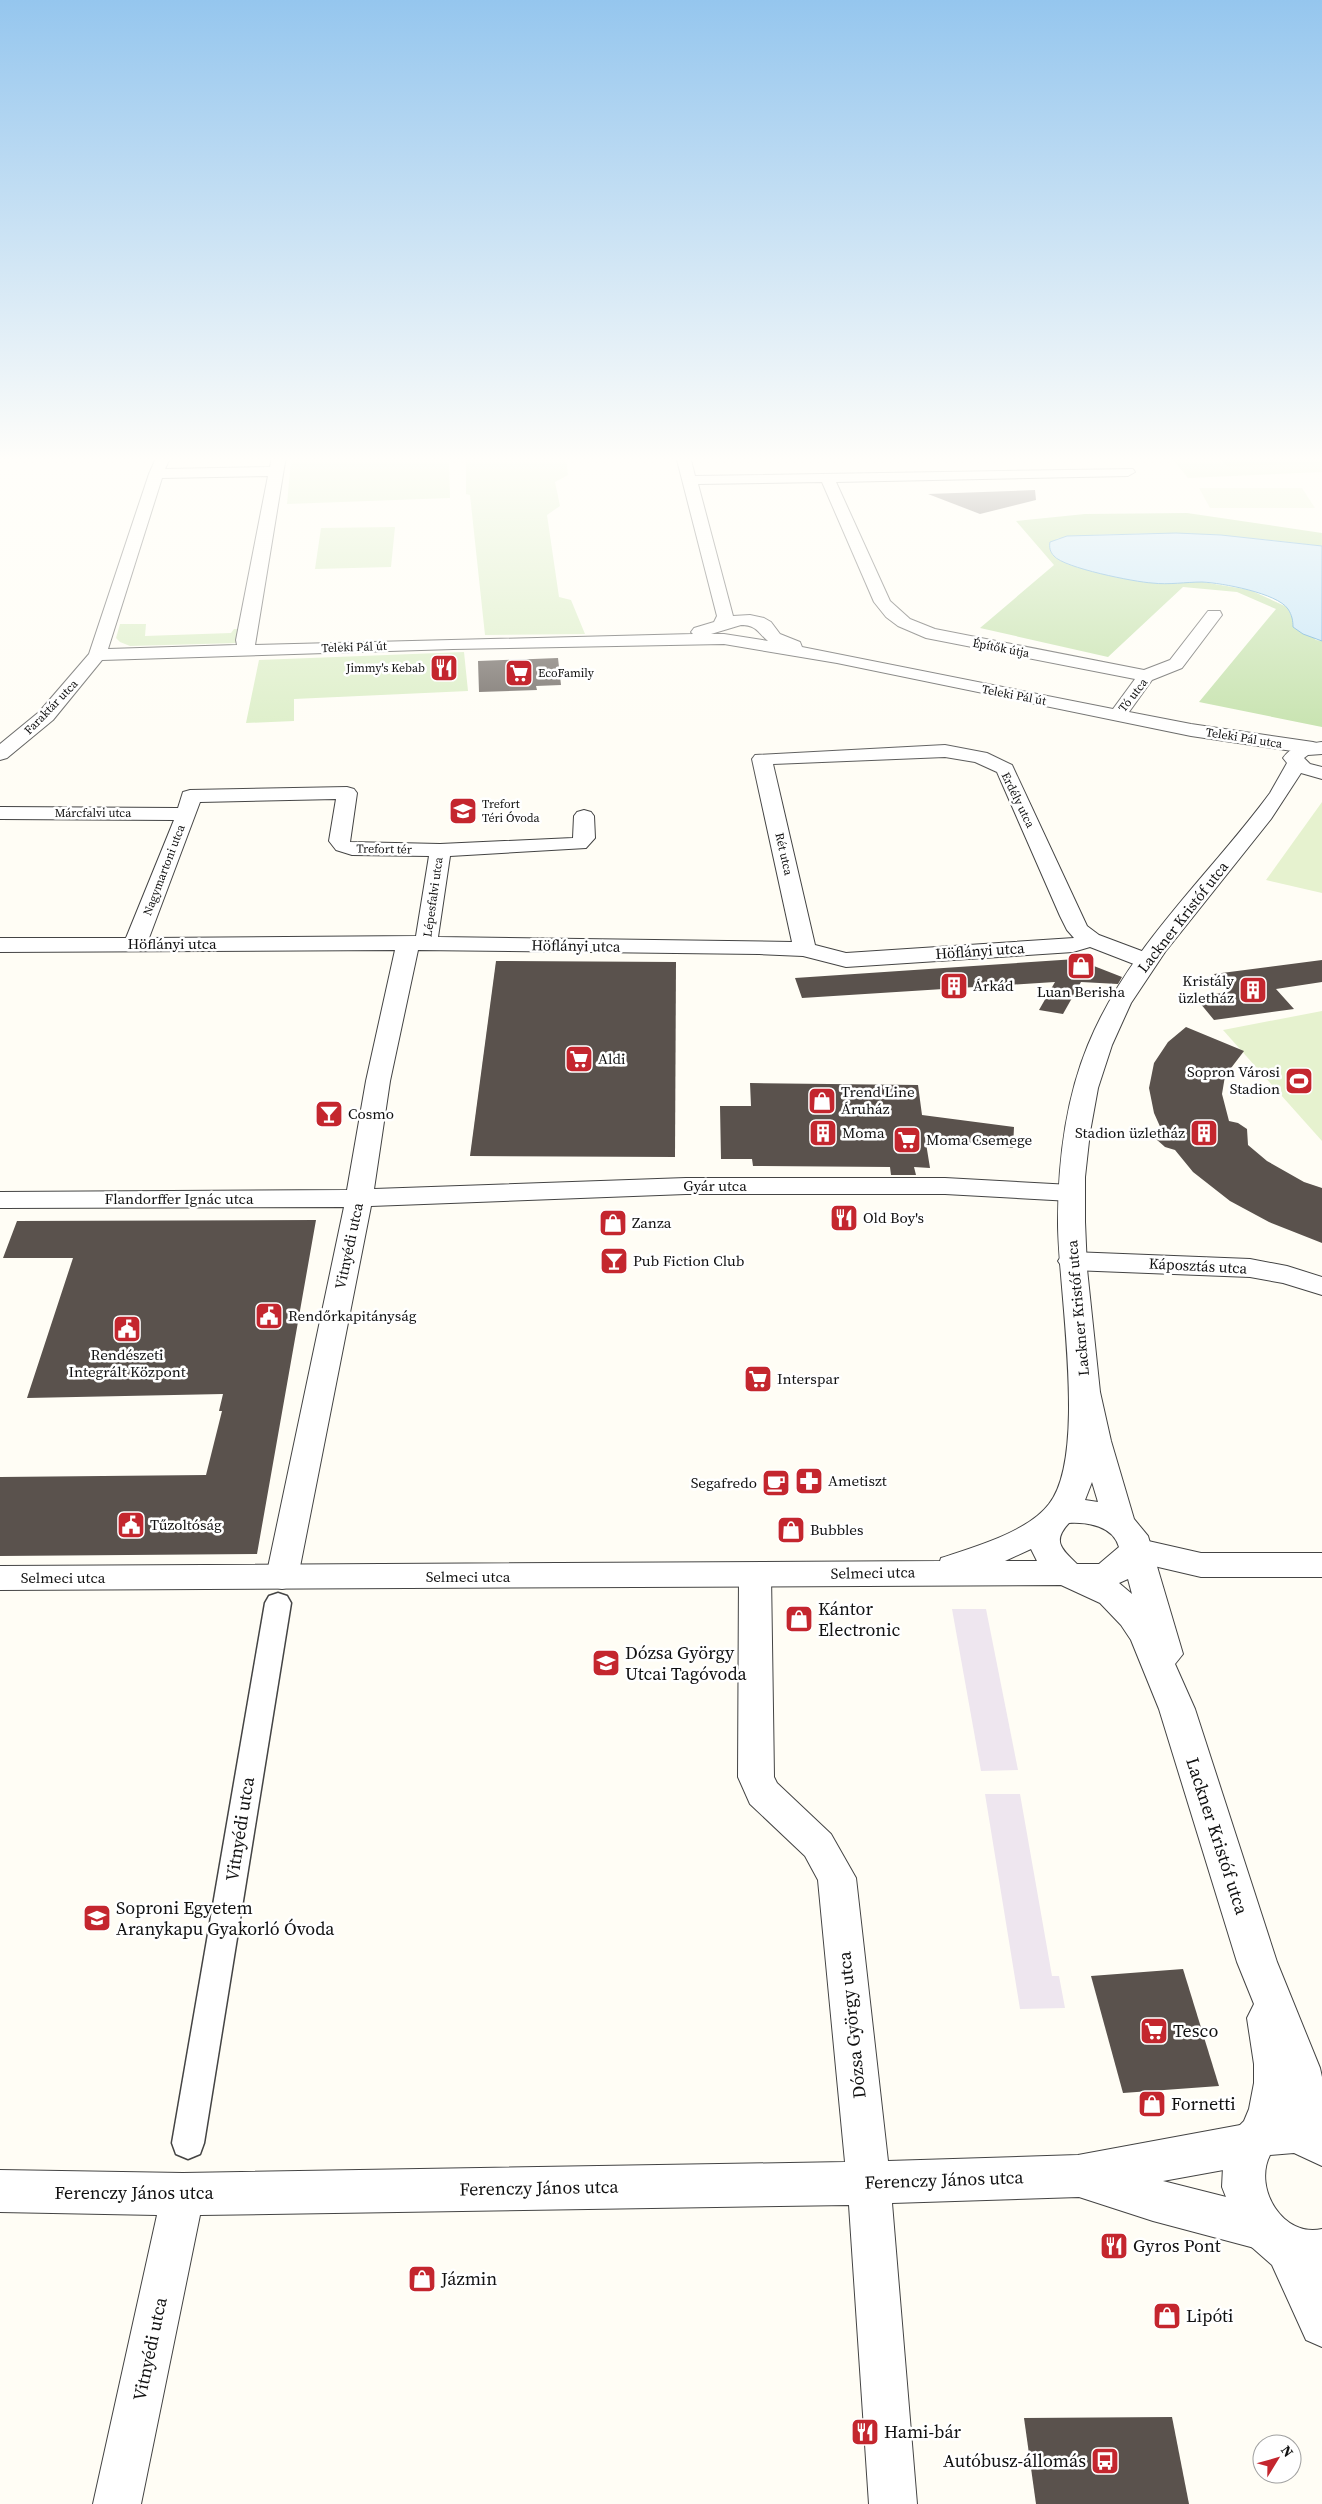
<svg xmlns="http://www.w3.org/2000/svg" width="1322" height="2504" viewBox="0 0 1322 2504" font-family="'Source Serif 4',serif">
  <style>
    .industrial { fill: #eee6ef }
    .green { fill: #d5ebbd }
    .forest { fill: #b9dc9c }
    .pitch { fill: #e6f2cf }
    .water { fill: #b9e0f7; stroke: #3f96cf }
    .building { fill: #5a524d }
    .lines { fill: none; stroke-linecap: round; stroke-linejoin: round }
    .pedestrian-casing { stroke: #444; stroke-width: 3 }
    .minor-casing { stroke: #444; stroke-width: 2 }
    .tertiary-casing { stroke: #444; stroke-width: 2 }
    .pedestrian { fill: #fff; fill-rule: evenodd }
    .minor { fill: #fff; fill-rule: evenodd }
    .tertiary { fill: #fff; fill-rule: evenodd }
    .labels { text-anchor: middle; stroke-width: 5; stroke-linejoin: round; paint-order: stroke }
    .far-street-label { font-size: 12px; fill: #111; stroke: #fff }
    .far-poi-label { font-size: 12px; fill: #111; stroke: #fff; text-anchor: start }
    .street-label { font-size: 15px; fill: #111; stroke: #fff }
    .poi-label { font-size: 15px; fill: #111; stroke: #fff; text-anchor: start }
    .near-poi-label { font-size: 18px; fill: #111; stroke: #fff; text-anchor: start }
    .near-street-label { font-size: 18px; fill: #111; stroke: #fff }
  </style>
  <rect width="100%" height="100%" fill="#fffdf5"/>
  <!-- industrial -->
  <g class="industrial">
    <polygon points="952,1609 986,1609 1018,1770 981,1771"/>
    <polygon points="985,1794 1020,1794 1052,1976 1059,1976 1065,2008 1020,2009"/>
  </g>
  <!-- green -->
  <g class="green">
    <polygon points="449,456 450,498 287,504 291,460"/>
    <polygon points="466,456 581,456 566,457 568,475 555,482 560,506 547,515 559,597 571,600 585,634 485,635 470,495 466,494"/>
    <polygon points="1170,456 1322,456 1322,472 1188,478"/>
    <polygon points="395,527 391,567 315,569 321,528"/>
    <polygon points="120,624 146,624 145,636 231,633 234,629 244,629 237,643 130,646 120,642 116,638"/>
    <polygon points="464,652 468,691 294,699 294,721 246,723 259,660"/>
  </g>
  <!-- forest -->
  <g class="forest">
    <polygon points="1216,456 1322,456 1322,463 1227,466"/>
    <path d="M 1187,513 L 1322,533 L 1322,546 C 1257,538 1194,533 1128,534 C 1104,535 1080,534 1056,539 L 1067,564 L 1137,581 L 1203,582 L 1250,590 L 1287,607 L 1292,617 L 1316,640 L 1322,641 L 1322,727 L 1199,702 L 1276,609 L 1237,592 L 1183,587 L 1108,657 L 980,628 L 1054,565 L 1016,521 L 1085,514 Z"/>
  </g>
  <!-- pitch -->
  <g class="pitch">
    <polygon points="1199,488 1302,488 1315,508 1210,508"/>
    <polygon points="1322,802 1322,893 1266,880"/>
    <polygon points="1322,1011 1322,1141 1223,1030"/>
  </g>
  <!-- water -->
  <path class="water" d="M 1176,533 L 1221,535 L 1322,546 L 1322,641 L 1303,634 L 1293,627 C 1293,621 1292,615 1288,609 C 1277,593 1222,583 1202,582 C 1186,582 1169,585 1152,583 C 1135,582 1064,568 1054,556 C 1050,552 1049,547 1050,542 L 1067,536 Z"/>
  <!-- building -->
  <g class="building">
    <polygon points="1035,490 1036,500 980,514 928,494"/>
    <polygon points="558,658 561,685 536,686 537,690 479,692 478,661"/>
    <polygon points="1076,959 1122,977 1118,984 1081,982 1063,1014 1039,1010 1055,982 802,998 795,978"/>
    <polygon points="1322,960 1322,982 1276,989 1294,1009 1214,1020 1195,997 1229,992 1214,974"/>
    <polygon points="496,961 676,962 675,1157 470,1156"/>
    <polygon points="1186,1027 1244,1051 1225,1076 1222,1094 1229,1121 1238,1123 1247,1129 1248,1145 1267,1161 1304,1182 1322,1188 1322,1243 1269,1222 1230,1201 1193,1172 1175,1150 1165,1147 1156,1139 1162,1131 1154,1113 1149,1088 1154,1063 1168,1042"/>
    <polygon points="750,1083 918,1085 922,1115 1014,1127 1013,1148 925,1137 930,1168 914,1167 916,1175 891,1175 890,1167 753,1166 752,1159 721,1159 720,1106 751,1106"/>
    <polygon points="316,1220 257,1554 0,1556 0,1477 206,1475 222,1411 219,1411 223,1394 27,1398 73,1258 3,1258 17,1221"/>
    <polygon points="1183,1969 1219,2086 1123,2093 1091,1976"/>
    <polygon points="1172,2417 1189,2504 1036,2504 1024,2418"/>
  </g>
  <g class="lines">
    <defs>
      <polygon id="pedestrian" points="278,1593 287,1596 291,1603 204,2143 200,2154 188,2159 176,2154 172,2143 265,1603 269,1596"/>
      <g id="minor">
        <path d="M 157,456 L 171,456 L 165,469 L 270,467 L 272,456 L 286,456 L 255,645 L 693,634 L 691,632 L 694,628 L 714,622 L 717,616 L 676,456 L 690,456 L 695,476 L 1133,469 L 1135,472 L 1128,476 L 836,482 L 890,601 L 910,619 L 935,629 L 1144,670 L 1170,660 L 1208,611 L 1220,611 L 1222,615 L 1182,668 L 1152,680 L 1129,712 L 1191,724 L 1313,742 L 1320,744 L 1322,749 L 1320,752 L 1313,754 L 1191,736 L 837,663 L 724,644 L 453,649 L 102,660 L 53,720 L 7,758 L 0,760 L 0,744 L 39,712 L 89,654 L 149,474 ZM 268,476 L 236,640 L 237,645 L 108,649 L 162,478 ZM 822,482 L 874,602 L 886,617 L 898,626 L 926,638 L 1135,679 L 1113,709 L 802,647 L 800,642 L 780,634 L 771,622 L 764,618 L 750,615 L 733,616 L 698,484 ZM 741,625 C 757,625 758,633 768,641 L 724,634 L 711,634 Z"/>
        <path d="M 945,745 L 987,753 L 1012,765 L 1087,926 L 1099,935 L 1155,956 L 1158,961 L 1155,966 L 1147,968 L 1139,966 L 1090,947 L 1073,952 L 846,967 L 803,956 L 759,954 L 418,950 L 390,1081 L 374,1189 L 686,1178 L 945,1178 L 1071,1185 L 1080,1187 L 1084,1193 L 1080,1199 L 1071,1201 L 945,1194 L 686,1194 L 371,1206 L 298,1577 L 294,1586 L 282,1589 L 270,1586 L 266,1577 L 344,1207 L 0,1208 L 0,1192 L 347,1190 L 366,1081 L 395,950 L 0,952 L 0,938 L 126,938 L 174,820 L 0,819 L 0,807 L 178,808 L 183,792 L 190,790 L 347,787 L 354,789 L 357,793 L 350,842 L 440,844 L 573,838 L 574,816 L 577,812 L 584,810 L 591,812 L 594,816 L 595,838 L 586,848 L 450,856 L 438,937 L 792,942 L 752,759 L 755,755 ZM 945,757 L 975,762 L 997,772 L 1060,916 L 1067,930 L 1074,938 L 846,953 L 815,945 L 773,764 ZM 336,799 L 329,841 L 336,850 L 352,855 L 429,856 L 416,936 L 149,938 L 200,802 Z"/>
        <polygon points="1072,1252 1250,1259 1287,1266 1322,1277 1322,1295 1283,1283 1250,1277 1072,1270 1062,1267 1058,1261 1062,1255"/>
        <polygon points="1135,1538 1201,1553 1322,1553 1322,1577 1201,1577 1124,1559 1119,1550 1124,1541"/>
        <polygon points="755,1563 767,1566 771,1575 774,1777 777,1783 831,1834 856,1878 888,2161 1078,2155 1251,2123 1266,2129 1272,2144 1266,2159 1251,2165 1163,2181 1262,2206 1277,2213 1284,2228 1277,2243 1262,2250 1153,2221 1079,2197 892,2203 917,2504 869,2504 849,2205 200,2215 141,2504 93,2504 157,2215 0,2212 0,2170 183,2173 845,2162 818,1880 805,1856 750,1804 738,1777 739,1575 743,1566"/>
      </g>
      <path id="tertiary" d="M 1322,742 L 1322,754 L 1308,755 L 1304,758 L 1310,764 L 1322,767 L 1322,779 L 1301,773 L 1271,819 L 1165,952 L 1131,1003 L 1112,1045 L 1098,1088 L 1090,1132 L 1085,1177 L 1085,1222 L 1087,1269 L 1100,1392 L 1111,1441 L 1134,1519 L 1148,1536 L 1183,1654 L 1175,1664 L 1195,1709 L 1277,1962 L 1320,2068 L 1322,2077 L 1322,2166 L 1294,2153 L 1270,2155 C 1253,2188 1283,2238 1322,2229 L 1322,2347 L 1306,2340 L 1272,2265 L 1247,2243 L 1237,2225 L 1222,2187 L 1223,2167 L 1236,2129 L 1244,2121 L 1249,2109 L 1254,2083 L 1254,2064 L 1247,2018 L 1254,2004 L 1237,1962 L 1159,1709 L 1131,1640 L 1121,1625 L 1100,1603 L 1061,1585 L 0,1590 L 0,1566 L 940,1561 L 941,1558 C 974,1547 1028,1532 1049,1504 C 1088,1455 1058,1289 1058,1223 C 1058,1163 1065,1101 1088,1045 C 1128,947 1209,876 1270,793 L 1287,763 L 1283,758 C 1293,744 1307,744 1322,742 ZM 1092,1482 L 1098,1502 L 1085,1500 ZM 1069,1523 C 1088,1522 1113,1526 1119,1547 L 1099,1564 L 1077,1564 C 1061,1549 1052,1541 1069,1523 ZM 1031,1549 L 1037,1561 L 1005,1561 ZM 1128,1579 L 1132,1594 L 1119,1583 Z"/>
    </defs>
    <!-- pedestrian casing -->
    <use href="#pedestrian" class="pedestrian-casing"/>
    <!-- minor casing -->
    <use href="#minor" class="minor-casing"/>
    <!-- tertiary casing -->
    <use href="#tertiary" class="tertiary-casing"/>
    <!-- pedestrian -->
    <use href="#pedestrian" class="pedestrian"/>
    <!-- minor -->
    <use href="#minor" class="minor"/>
    <!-- tertiary -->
    <use href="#tertiary" class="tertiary"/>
  </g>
  <!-- sky -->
  <linearGradient id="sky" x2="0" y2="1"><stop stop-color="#95c6ee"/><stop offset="0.57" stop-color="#fffefa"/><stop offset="1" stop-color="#fffefa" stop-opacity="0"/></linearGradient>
  <rect width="1322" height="806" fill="url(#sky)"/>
  <!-- icons -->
  <defs>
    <symbol id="restaurant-square" viewBox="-11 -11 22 22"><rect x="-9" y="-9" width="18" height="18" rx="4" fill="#c4262e" stroke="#fff"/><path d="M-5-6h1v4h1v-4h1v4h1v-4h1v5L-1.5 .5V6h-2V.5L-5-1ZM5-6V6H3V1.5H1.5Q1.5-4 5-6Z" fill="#fff"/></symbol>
    <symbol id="supermarket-square" viewBox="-11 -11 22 22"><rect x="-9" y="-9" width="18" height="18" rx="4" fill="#c4262e" stroke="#fff"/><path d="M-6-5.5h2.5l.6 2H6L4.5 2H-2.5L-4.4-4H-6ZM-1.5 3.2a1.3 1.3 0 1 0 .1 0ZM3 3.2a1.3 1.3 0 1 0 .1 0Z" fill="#fff"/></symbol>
    <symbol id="school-square" viewBox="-11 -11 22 22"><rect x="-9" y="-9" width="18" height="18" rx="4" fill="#c4262e" stroke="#fff"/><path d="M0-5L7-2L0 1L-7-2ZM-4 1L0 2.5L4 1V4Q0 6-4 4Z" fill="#fff"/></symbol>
    <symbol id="shop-square" viewBox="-11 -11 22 22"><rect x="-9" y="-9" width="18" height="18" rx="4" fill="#c4262e" stroke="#fff"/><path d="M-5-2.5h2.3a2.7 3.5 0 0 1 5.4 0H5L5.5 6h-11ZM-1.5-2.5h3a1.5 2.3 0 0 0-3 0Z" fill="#fff"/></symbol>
    <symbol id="building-square" viewBox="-11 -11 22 22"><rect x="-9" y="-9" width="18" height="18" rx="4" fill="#c4262e" stroke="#fff"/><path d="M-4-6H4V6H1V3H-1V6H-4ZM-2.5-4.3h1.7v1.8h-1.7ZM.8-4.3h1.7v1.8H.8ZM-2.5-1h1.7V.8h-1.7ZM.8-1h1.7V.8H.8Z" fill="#fff"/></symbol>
    <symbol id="stadium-square" viewBox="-11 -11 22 22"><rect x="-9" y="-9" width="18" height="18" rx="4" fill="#c4262e" stroke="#fff"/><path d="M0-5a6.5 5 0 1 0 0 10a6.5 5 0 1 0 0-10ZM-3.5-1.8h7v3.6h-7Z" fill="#fff"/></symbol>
    <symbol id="bar-square" viewBox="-11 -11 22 22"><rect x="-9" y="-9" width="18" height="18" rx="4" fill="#c4262e" stroke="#fff"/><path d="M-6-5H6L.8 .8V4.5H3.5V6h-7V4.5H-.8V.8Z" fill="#fff"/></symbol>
    <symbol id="civic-square" viewBox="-11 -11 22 22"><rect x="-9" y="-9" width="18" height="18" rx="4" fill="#c4262e" stroke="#fff"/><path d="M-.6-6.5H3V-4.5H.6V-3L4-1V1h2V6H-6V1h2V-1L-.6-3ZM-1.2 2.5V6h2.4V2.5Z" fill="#fff"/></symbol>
    <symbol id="pharmacy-square" viewBox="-11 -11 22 22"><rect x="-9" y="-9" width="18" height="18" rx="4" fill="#c4262e" stroke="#fff"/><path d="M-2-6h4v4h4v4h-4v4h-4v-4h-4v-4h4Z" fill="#fff"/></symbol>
    <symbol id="cafe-square" viewBox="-11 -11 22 22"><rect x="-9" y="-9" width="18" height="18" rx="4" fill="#c4262e" stroke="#fff"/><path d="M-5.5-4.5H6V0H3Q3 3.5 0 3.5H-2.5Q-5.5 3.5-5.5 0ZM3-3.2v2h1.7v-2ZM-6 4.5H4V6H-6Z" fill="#fff"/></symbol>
    <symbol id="bus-square" viewBox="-11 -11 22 22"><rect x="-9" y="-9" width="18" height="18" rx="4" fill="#c4262e" stroke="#fff"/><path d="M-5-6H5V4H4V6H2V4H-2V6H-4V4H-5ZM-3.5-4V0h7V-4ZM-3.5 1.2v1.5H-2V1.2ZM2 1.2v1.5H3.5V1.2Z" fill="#fff"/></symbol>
  </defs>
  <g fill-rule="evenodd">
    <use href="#restaurant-square" x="428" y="652" width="32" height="32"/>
    <use href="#supermarket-square" x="503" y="657" width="32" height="32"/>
    <use href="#school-square" x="447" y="795" width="32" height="32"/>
    <use href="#shop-square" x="1065" y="950" width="32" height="32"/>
    <use href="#building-square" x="938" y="970" width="32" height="32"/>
    <use href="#building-square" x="1237" y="974" width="32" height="32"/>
    <use href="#supermarket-square" x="563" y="1043" width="32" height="32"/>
    <use href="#stadium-square" x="1283" y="1065" width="32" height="32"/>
    <use href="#shop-square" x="806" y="1085" width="32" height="32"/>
    <use href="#bar-square" x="313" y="1098" width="32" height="32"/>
    <use href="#building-square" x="807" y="1117" width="32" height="32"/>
    <use href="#building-square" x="1188" y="1117" width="32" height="32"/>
    <use href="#supermarket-square" x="891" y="1124" width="32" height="32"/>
    <use href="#restaurant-square" x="828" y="1202" width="32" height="32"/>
    <use href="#shop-square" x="597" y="1207" width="32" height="32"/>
    <use href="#bar-square" x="598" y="1245" width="32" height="32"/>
    <use href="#civic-square" x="253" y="1300" width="32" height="32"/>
    <use href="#civic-square" x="111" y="1313" width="32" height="32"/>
    <use href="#supermarket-square" x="742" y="1363" width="32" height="32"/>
    <use href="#pharmacy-square" x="793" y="1465" width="32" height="32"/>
    <use href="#cafe-square" x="760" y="1467" width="32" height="32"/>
    <use href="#civic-square" x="115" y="1509" width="32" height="32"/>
    <use href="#shop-square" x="775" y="1514" width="32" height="32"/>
    <use href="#shop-square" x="783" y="1603" width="32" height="32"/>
    <use href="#school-square" x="590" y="1647" width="32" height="32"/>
    <use href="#school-square" x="81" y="1902" width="32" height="32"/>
    <use href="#supermarket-square" x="1138" y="2015" width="32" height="32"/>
    <use href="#shop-square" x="1136" y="2088" width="32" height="32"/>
    <use href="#restaurant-square" x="1098" y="2230" width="32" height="32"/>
    <use href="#shop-square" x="406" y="2263" width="32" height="32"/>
    <use href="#shop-square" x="1151" y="2300" width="32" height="32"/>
    <use href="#restaurant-square" x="849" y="2416" width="32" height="32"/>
    <use href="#bus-square" x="1089" y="2445" width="32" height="32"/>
  </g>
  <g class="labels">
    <!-- far-street labels -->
    <g class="far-street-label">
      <text transform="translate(354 647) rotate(-2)" y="4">Teleki Pál út</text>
      <text transform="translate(1001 648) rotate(11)" y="4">Építők útja</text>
      <text transform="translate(1014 695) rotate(11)" y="4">Teleki Pál út</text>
      <text transform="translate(1133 695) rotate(-52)" y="4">Tó utca</text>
      <text transform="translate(51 707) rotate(-46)" y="4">Faraktár utca</text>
      <text transform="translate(1244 738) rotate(9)" y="4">Teleki Pál utca</text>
      <text transform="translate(1018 800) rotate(64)" y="4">Erdély utca</text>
      <text x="93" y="817">Márcfalvi utca</text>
      <text transform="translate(384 849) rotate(1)" y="4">Trefort tér</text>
      <text transform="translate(784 854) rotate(77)" y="4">Rét utca</text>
      <text transform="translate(164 870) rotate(-69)" y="4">Nagymartoni utca</text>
      <text transform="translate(433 897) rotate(-82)" y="4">Lépesfalvi utca</text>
    </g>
    <!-- far-poi labels -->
    <g class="far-poi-label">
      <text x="425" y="672" text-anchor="end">Jimmy's Kebab</text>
      <text x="538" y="677">EcoFamily</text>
      <text x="482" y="808">Trefort<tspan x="482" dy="14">Téri Óvoda</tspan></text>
    </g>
    <!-- street labels -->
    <g class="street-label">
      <text transform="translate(1183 917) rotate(-52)" y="5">Lackner Kristóf utca</text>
      <text x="172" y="949">Höflányi utca</text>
      <text transform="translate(576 946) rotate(1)" y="5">Höflányi utca</text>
      <text transform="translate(980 951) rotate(-4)" y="5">Höflányi utca</text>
      <text x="715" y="1191">Gyár utca</text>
      <text x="179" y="1204">Flandorffer Ignác utca</text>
      <text transform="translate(349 1246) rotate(-78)" y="5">Vitnyédi utca</text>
      <text transform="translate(1198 1266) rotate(3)" y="5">Káposztás utca</text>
      <text transform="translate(1078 1308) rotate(-95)" y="5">Lackner Kristóf utca</text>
      <text transform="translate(873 1573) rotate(-1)" y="5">Selmeci utca</text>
      <text x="468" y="1582">Selmeci utca</text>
      <text x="63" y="1583">Selmeci utca</text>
    </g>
    <!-- poi labels -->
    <g class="poi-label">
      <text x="1234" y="986" text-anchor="end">Kristály<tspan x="1234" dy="17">üzletház</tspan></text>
      <text x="973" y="991">Árkád</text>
      <text x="1081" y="997" text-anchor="middle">Luan Berisha</text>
      <text x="598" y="1064">Aldi</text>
      <text x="1280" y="1077" text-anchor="end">Sopron Városi<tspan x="1280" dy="17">Stadion</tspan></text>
      <text x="841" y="1097">Trend Line<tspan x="841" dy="17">Áruház</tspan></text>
      <text x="348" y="1119">Cosmo</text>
      <text x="842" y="1138">Moma</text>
      <text x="1185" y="1138" text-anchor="end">Stadion üzletház</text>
      <text x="926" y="1145">Moma Csemege</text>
      <text x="863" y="1223">Old Boy's</text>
      <text x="632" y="1228">Zanza</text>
      <text x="633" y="1266">Pub Fiction Club</text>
      <text x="288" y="1321">Rendőrkapitányság</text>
      <text x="127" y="1360" text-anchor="middle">Rendészeti<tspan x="127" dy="17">Integrált Központ</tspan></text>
      <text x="777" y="1384">Interspar</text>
      <text x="828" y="1486">Ametiszt</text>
      <text x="757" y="1488" text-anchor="end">Segafredo</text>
      <text x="150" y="1530">Tűzoltóság</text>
      <text x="810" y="1535">Bubbles</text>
    </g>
    <!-- near-poi labels -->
    <g class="near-poi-label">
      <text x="818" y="1615">Kántor<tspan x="818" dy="21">Electronic</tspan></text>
      <text x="625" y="1659">Dózsa György<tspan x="625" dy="21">Utcai Tagóvoda</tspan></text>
      <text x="116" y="1914">Soproni Egyetem<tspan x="116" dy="21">Aranykapu Gyakorló Óvoda</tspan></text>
      <text x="1173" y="2037">Tesco</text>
      <text x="1171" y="2110">Fornetti</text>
      <text x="1133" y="2252">Gyros Pont</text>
      <text x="441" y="2285">Jázmin</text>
      <text x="1186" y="2322">Lipóti</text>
      <text x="884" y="2438">Hami-bár</text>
      <text x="1086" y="2467" text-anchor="end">Autóbusz-állomás</text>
    </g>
    <!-- near-street labels -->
    <g class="near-street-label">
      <text transform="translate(240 1829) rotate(-81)" y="6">Vitnyédi utca</text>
      <text transform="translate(1217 1836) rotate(72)" y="6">Lackner Kristóf utca</text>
      <text transform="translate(852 2025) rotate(-96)" y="6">Dózsa György utca</text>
      <text transform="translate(944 2180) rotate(-2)" y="6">Ferenczy János utca</text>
      <text transform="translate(539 2188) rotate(-1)" y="6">Ferenczy János utca</text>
      <text x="134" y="2199">Ferenczy János utca</text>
      <text transform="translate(150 2349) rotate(-78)" y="6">Vitnyédi utca</text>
    </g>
  </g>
  <!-- north arrow -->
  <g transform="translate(1277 2459) rotate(53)"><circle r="24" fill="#ffffff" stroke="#a0a0a0"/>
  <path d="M0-4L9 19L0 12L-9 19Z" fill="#c4262e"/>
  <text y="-8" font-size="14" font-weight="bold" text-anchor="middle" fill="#111111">N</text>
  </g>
</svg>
